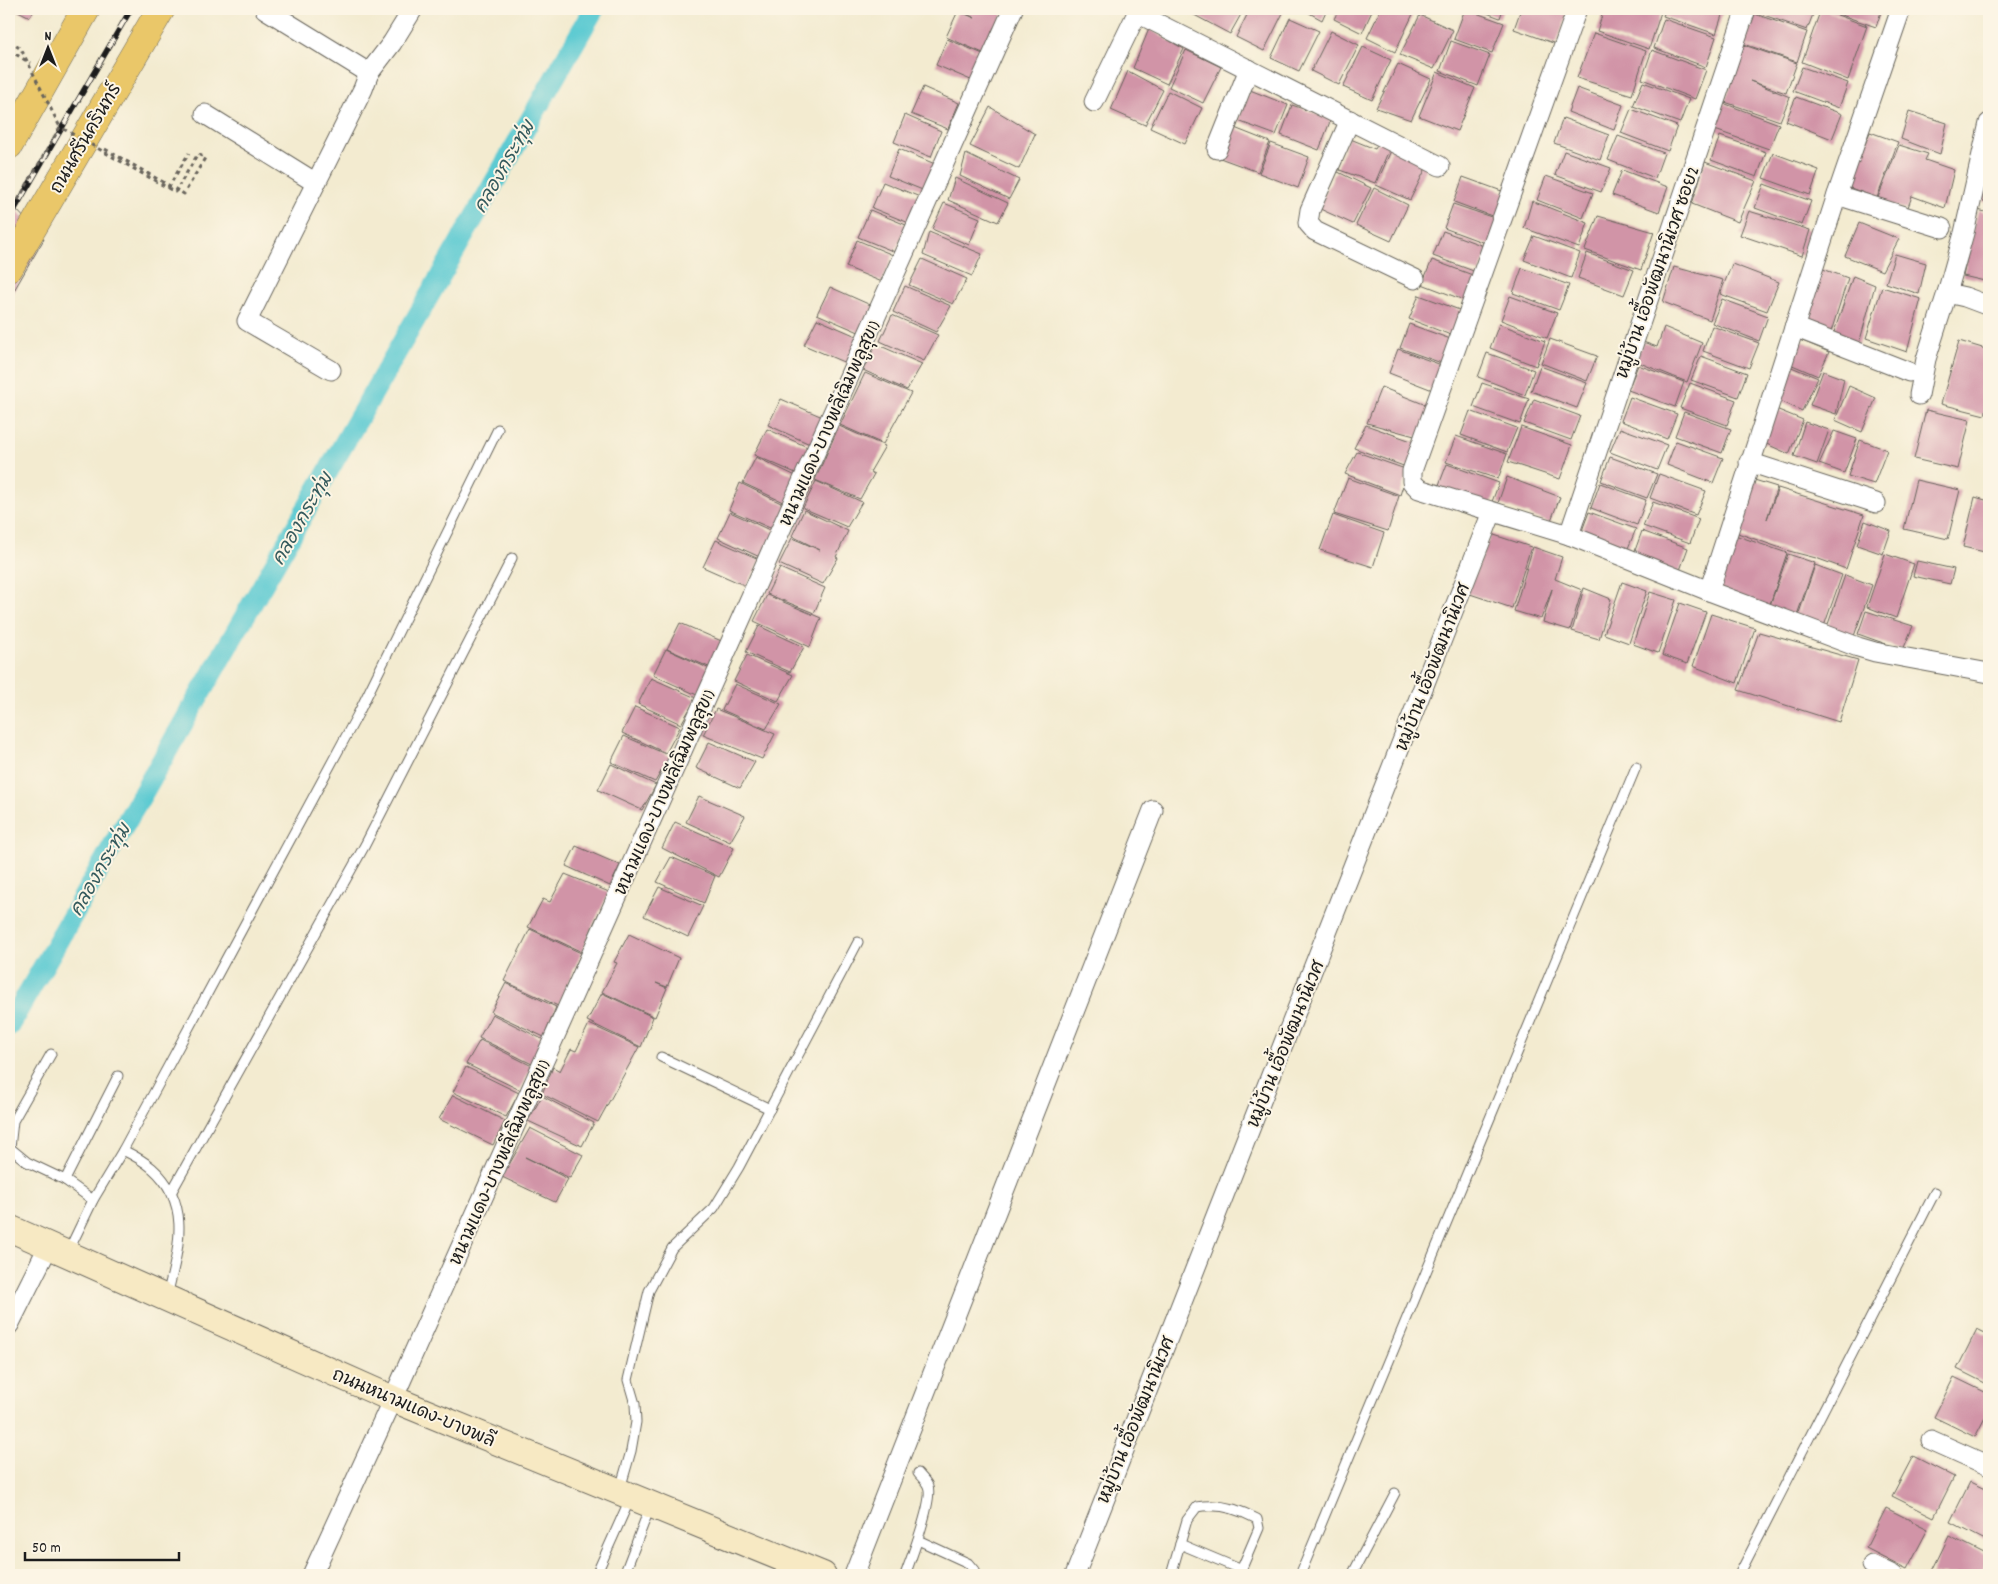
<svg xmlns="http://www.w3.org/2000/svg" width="1998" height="1584" viewBox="0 0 1998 1584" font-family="Dekko,'Playpen Sans Thai',sans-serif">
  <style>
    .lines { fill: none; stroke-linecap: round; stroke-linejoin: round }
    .canal { stroke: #5dcad2; stroke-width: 21 }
    .building { fill: #d194a7 }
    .service-casing { stroke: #67645b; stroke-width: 11 }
    .minor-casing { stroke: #67645b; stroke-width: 21 }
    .secondary-casing { stroke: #67645b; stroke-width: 28 }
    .primary-casing { stroke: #67645b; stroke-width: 29 }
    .path { stroke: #67645b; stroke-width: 3; stroke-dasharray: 4 4; stroke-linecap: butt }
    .service { stroke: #fff; stroke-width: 9 }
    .minor { stroke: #fff; stroke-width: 19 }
    .secondary { stroke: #f7e9c3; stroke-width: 26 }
    .primary { stroke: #eac769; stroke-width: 28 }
    .rail-casing { stroke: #1c1c1c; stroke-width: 5.5 }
    .rail { stroke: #fcf5e5; stroke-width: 4; stroke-dasharray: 11; stroke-linecap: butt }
    .path-bridge { stroke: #67645b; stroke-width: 3; stroke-dasharray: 4 4; stroke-linecap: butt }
    .labels { text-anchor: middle; stroke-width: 4; stroke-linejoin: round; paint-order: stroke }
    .street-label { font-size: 18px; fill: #1c1c1c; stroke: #fcf5e5 }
    .water-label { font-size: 19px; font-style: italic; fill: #33595c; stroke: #fcf5e5 }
  </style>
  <rect width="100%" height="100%" fill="#fcf5e5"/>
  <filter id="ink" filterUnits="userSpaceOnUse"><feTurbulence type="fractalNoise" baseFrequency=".02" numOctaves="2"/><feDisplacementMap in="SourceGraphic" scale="10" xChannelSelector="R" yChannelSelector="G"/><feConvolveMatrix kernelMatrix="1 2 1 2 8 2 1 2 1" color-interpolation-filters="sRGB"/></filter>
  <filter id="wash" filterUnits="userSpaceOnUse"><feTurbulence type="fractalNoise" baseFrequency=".0096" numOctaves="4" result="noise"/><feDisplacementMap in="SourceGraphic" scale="20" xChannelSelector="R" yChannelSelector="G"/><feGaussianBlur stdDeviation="1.12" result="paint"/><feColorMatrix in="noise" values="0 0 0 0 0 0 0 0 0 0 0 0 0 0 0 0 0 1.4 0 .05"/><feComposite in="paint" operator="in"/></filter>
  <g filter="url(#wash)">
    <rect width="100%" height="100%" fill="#f3ebd0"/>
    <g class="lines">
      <!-- canal -->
      <polyline class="canal" points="9,1026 594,9"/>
    </g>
    <g id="blocks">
      <!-- building -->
      <g class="building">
        <polygon points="14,9 35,9 30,17"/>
        <polygon points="956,9 1005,9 996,28 994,27 983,53 946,37 958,11 975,18"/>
        <polygon points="1183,9 1244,9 1230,34"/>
        <polygon points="1250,9 1279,9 1284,11 1264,51 1236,37"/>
        <polygon points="1302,9 1327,9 1322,20"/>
        <polygon points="1339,9 1373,9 1362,33 1334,19"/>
        <polygon points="1381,9 1408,9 1414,12 1395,52 1367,38"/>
        <polygon points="1465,9 1504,23 1492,53 1454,39"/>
        <polygon points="1476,9 1503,9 1500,18"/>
        <polygon points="1521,9 1549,9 1567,15 1556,44 1514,29"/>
        <polygon points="1604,9 1662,9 1649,49 1597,31"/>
        <polygon points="1666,9 1724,9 1716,34 1663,16"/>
        <polygon points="1756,9 1815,9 1807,30 1755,12"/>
        <polygon points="1821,9 1867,26 1848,80 1802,62"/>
        <polygon points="1824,9 1882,9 1876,27"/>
        <polygon points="1755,14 1807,32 1797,62 1744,44"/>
        <polygon points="1420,15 1453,30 1434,69 1400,55"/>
        <polygon points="1290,18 1319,31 1299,71 1271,58"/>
        <polygon points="1664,19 1716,37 1706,67 1654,48"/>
        <polygon points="1149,29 1184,49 1167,84 1133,68"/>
        <polygon points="1331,31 1359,45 1339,85 1311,71"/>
        <polygon points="1594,33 1646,51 1632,95 1577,78"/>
        <polygon points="947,39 983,54 973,81 936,65"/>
        <polygon points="1451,41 1490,55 1478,86 1440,71"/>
        <polygon points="1744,45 1797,63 1786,93 1750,81 1790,97 1780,121 1725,102"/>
        <polygon points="1363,47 1391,60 1372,100 1343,87"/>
        <polygon points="1186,50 1221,67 1203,103 1169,87"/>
        <polygon points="1652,50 1706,70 1695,99 1642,79"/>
        <polygon points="1398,64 1431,79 1411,120 1376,108"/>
        <polygon points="1802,67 1848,83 1839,108 1793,91"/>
        <polygon points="1128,71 1163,90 1145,125 1111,110"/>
        <polygon points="1437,72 1475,88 1457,131 1419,116"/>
        <polygon points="1643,82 1689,99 1680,123 1633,106"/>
        <polygon points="923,87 959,103 948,129 911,114"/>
        <polygon points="1577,88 1623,105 1614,130 1568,112"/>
        <polygon points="1250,90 1288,105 1276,135 1238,121"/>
        <polygon points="1168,91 1202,108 1185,144 1150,128"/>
        <polygon points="1796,97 1842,114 1832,139 1786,121"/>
        <polygon points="1723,103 1779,124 1769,149 1715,130"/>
        <polygon points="1292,105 1331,119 1319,150 1281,135"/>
        <polygon points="990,107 1035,134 1019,169 970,146"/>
        <polygon points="1631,109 1677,126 1668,151 1621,133"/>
        <polygon points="1909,111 1947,123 1940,154 1901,139"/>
        <polygon points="905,115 941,131 931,157 894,142"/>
        <polygon points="1563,118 1609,135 1600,160 1554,143"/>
        <polygon points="1232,127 1270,142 1258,172 1220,158"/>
        <polygon points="1870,132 1898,142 1877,198 1848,187"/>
        <polygon points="1618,136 1664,153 1655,178 1608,160"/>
        <polygon points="1720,136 1766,152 1757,177 1711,160"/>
        <polygon points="1348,138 1375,149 1381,139 1391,145 1375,183 1337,169"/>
        <polygon points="1271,143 1309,157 1298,188 1259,173"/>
        <polygon points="1899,145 1928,154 1925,160 1954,170 1945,208 1912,196 1907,210 1877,200"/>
        <polygon points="1393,146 1427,166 1410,200 1376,185"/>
        <polygon points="899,149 935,164 925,191 888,176"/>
        <polygon points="1564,151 1611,168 1601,192 1555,175"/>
        <polygon points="1773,153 1819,170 1810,195 1763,178"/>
        <polygon points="966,154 1019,180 1009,199 960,176"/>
        <polygon points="1705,162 1756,181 1738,222 1692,204"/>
        <polygon points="1622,170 1668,187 1659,212 1612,195"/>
        <polygon points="1336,171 1371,188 1353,224 1318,208"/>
        <polygon points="1546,176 1593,193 1583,218 1537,200"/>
        <polygon points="1463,177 1510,194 1500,219 1454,202"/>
        <polygon points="955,178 1008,203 998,222 948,200"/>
        <polygon points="1989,179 1989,203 1983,202"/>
        <polygon points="883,182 920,197 909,223 872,208"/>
        <polygon points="1764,184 1811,201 1802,225 1755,208"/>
        <polygon points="1374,188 1408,205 1391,241 1356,225"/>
        <polygon points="1532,201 1588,223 1579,248 1524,228"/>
        <polygon points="944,203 980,218 969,245 932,229"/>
        <polygon points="1453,204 1500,220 1490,245 1444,228"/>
        <polygon points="9,206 14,207 44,239 9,299"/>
        <polygon points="870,210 906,225 895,252 858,237"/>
        <polygon points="1978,210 1989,213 1989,282 1963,276"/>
        <polygon points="1749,211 1810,230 1802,256 1740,235"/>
        <polygon points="1598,216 1654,232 1641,270 1585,250"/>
        <polygon points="1859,223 1899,239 1882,271 1845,256"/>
        <polygon points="1443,231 1489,248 1479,273 1433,256"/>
        <polygon points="929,232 982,254 972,276 923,255"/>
        <polygon points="1534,236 1580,253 1571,278 1524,260"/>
        <polygon points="857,240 893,255 882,282 846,267"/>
        <polygon points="1587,253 1634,270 1624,295 1578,278"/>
        <polygon points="1895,254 1926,263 1919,294 1886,283"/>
        <polygon points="922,259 967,279 953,304 909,285"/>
        <polygon points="1432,260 1478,277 1469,302 1422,284"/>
        <polygon points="1732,264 1779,282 1767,311 1720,294"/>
        <polygon points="1674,267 1723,280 1710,320 1663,302"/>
        <polygon points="1522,268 1569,285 1559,310 1513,293"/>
        <polygon points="1820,268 1848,278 1830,335 1803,325"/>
        <polygon points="1853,276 1875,285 1859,344 1833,335"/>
        <polygon points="905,286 951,306 936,332 893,312"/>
        <polygon points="830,287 875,307 861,333 817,314"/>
        <polygon points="1882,287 1921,299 1907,352 1866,338"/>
        <polygon points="1419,295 1465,312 1456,337 1409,319"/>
        <polygon points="1510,296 1557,313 1547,338 1501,320"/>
        <polygon points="1722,299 1768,316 1759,341 1712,323"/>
        <polygon points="892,315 938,335 924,361 880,341"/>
        <polygon points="817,319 863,339 848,364 804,345"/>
        <polygon points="1409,324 1456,341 1447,365 1400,348"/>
        <polygon points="1499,324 1545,341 1536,366 1490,348"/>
        <polygon points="1712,326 1759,343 1749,368 1703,351"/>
        <polygon points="1664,327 1702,343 1687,382 1635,361 1643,342 1657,347"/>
        <polygon points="1550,339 1597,356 1587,381 1541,363"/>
        <polygon points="1800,340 1829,352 1818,376 1790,364"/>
        <polygon points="1959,341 1989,350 1989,398 1985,415 1941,404"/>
        <polygon points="876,344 922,364 907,390 863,370"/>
        <polygon points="1398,349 1444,366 1435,391 1389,373"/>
        <polygon points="1487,353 1534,370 1525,395 1478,377"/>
        <polygon points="1701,356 1747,373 1738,397 1691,380"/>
        <polygon points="1638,365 1684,382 1675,407 1628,390"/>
        <polygon points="1540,366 1587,383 1577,408 1531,391"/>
        <polygon points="1789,366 1818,378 1802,411 1776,399"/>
        <polygon points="1823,371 1844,379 1836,414 1810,405"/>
        <polygon points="865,373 911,393 883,444 840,425"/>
        <polygon points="1482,383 1529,399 1520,424 1473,407"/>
        <polygon points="1690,383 1736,400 1727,425 1680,408"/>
        <polygon points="1849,386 1876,398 1862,432 1835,420"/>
        <polygon points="1381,387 1431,407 1418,437 1367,423"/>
        <polygon points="1630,397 1677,414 1667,439 1621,421"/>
        <polygon points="781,399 827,419 812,445 768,425"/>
        <polygon points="1534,399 1580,416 1571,440 1524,423"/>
        <polygon points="1776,409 1803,420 1789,454 1762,442"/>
        <polygon points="1926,410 1970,420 1958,469 1914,459"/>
        <polygon points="1470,411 1517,428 1507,452 1461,435"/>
        <polygon points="1684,412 1731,429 1722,453 1675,436"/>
        <polygon points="1805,422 1829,430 1817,464 1794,456"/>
        <polygon points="1366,425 1417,443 1409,468 1354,448"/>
        <polygon points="839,426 885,446 870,472 874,474 860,499 815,480"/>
        <polygon points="1521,427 1572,445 1560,479 1508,462"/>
        <polygon points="1620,428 1667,445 1657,470 1610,452"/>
        <polygon points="767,429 812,449 798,474 754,455"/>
        <polygon points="1834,431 1857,439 1844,473 1819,464"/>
        <polygon points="1456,436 1507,454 1498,479 1446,462"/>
        <polygon points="1860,440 1887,450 1874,484 1848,476"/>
        <polygon points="1676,441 1723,458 1713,483 1667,465"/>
        <polygon points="1357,452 1408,470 1400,495 1345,474"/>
        <polygon points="756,457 800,478 787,504 743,483"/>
        <polygon points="1610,457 1657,474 1647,498 1601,481"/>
        <polygon points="1447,464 1499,483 1490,507 1437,490"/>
        <polygon points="1659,474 1706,491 1696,515 1650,498"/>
        <polygon points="1507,477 1560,497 1550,523 1498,503"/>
        <polygon points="1348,478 1399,496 1388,531 1334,514"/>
        <polygon points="1748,478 1777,487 1767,519 1778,488 1864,515 1846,569 1816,558 1789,551 1729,530"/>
        <polygon points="1916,480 1960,490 1948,539 1904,529"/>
        <polygon points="816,481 862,502 847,527 803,508"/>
        <polygon points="740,483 787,506 777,531 729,510"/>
        <polygon points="1600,483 1646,500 1637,525 1591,508"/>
        <polygon points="1975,497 1989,501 1989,553 1963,547"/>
        <polygon points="1653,502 1699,519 1690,543 1643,526"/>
        <polygon points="804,510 848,531 836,557 838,558 823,584 779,564 792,538 820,550 792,536"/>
        <polygon points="730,512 776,533 762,558 718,538"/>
        <polygon points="1589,512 1636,529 1626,553 1580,536"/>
        <polygon points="1333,515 1384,533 1373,567 1320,550"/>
        <polygon points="1865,521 1891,531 1883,554 1857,545"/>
        <polygon points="1642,531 1688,548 1679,573 1633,556"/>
        <polygon points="1729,533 1787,553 1769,607 1711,587"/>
        <polygon points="1491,534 1531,547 1512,608 1467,593"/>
        <polygon points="716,540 761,560 746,586 703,567"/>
        <polygon points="1533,547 1562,557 1555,579 1582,590 1570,630 1543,622 1552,589 1541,619 1514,611"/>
        <polygon points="1788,554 1815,563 1796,618 1769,608"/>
        <polygon points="1885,554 1914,564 1896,618 1867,607"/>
        <polygon points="1917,561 1954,569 1950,584 1913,576"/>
        <polygon points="1815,565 1842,575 1823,629 1797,619"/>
        <polygon points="780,568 825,588 814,613 767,594"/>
        <polygon points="1845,575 1872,585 1853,639 1826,630"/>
        <polygon points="1622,582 1647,591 1629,643 1604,634"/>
        <polygon points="1584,588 1611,599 1599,639 1572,631"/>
        <polygon points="1650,592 1676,600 1658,653 1633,644"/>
        <polygon points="767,595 821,618 810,647 754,621"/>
        <polygon points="1680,603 1706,612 1687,664 1662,655"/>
        <polygon points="1866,611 1913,626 1903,650 1858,634"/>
        <polygon points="1711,614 1755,628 1737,683 1693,666"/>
        <polygon points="680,623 726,643 711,668 667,649"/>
        <polygon points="759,626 804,647 790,672 746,652"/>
        <polygon points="1759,632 1858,660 1839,722 1738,690"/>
        <polygon points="666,649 712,670 697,695 653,675"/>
        <polygon points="747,655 793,675 778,701 734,681"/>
        <polygon points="651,678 696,698 681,724 638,704"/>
        <polygon points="735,684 781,704 766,729 722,710"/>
        <polygon points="635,707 680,727 666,753 622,733"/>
        <polygon points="716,709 775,734 762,759 703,735"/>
        <polygon points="624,736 670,756 655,782 611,762"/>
        <polygon points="709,742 755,762 740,788 696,768"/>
        <polygon points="611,764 656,785 642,810 598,790"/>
        <polygon points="699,796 745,816 730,842 686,822"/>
        <polygon points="675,822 734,848 719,877 662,848"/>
        <polygon points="576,846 620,865 610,886 566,866"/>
        <polygon points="671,857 715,876 704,903 657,882"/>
        <polygon points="565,874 609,892 594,923 582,952 528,927 543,899 550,902"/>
        <polygon points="659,887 703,906 688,937 644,916"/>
        <polygon points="530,929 581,953 558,1006 504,981"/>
        <polygon points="629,934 679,958 667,987 656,983 667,988 655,1017 602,992 617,963 614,962"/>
        <polygon points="506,983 556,1007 544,1037 491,1012"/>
        <polygon points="602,993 653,1017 641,1047 587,1021"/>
        <polygon points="492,1014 544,1040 532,1064 479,1038"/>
        <polygon points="589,1024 639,1047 598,1122 542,1094 553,1067 560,1071 571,1049 576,1051"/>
        <polygon points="480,1040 532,1066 520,1090 466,1064"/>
        <polygon points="466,1067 519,1093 506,1117 453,1092"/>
        <polygon points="453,1095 505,1121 493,1145 439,1119"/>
        <polygon points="542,1096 594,1123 582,1146 528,1121"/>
        <polygon points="530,1128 583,1155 570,1178 525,1157 568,1179 555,1202 502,1177"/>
        <polygon points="1977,1329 1989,1335 1989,1385 1957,1369"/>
        <polygon points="1954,1377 1989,1394 1989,1410 1975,1437 1934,1417"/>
        <polygon points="1913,1456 1954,1477 1934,1517 1892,1496"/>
        <polygon points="1970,1482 1989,1491 1989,1542 1950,1522"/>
        <polygon points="1886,1508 1928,1529 1907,1569 1866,1548"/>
        <polygon points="1949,1536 1989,1556 1981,1575 1930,1575"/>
      </g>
    </g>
  </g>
  <g filter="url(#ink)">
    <use href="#blocks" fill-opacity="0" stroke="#67645b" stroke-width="1"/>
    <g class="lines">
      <defs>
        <g id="service">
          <polyline points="51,1054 13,1121 10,1148 27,1162 65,1180 93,1200 68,1252"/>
          <polyline points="661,1057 770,1109"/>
          <polyline points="65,1180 118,1076"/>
          <polyline points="172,1191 365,845 512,558"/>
          <polyline points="93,1200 123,1150"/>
          <path d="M 167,1296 C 178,1250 193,1204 152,1168 C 144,1161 133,1155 123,1150 L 358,714 L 498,429"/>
          <polyline points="620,1489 631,1451 636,1422 635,1404 628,1380 649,1291 672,1248 714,1208 739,1167 858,942"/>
          <polyline points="918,1540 968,1563 974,1570 974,1575"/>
          <polyline points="1180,1544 1242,1570"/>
          <polyline points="596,1575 630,1499"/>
          <polyline points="624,1575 650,1507"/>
          <path d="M 905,1575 C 911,1559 934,1499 928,1486 C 926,1481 921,1477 918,1473"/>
          <path d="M 1171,1575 L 1187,1520 L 1197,1507 C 1217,1503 1239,1509 1257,1519 L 1259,1528 L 1239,1575"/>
          <polyline points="1300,1575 1636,767"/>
          <polyline points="1352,1575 1395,1493"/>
          <polyline points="1739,1575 1935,1192"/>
        </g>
        <g id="minor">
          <polyline points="265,9 369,73 392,43 413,9"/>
          <polyline points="1577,9 1412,471 1412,482 1419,489 1569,535 1709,591 1858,647 1875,652 1989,673"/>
          <polyline points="1137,13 1440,166"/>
          <polyline points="1094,102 1139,9"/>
          <polyline points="205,114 316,183"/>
          <polyline points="1350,120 1310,210 1308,223 1315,231 1415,279"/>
          <polyline points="1989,123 1964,233 1947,293 1965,297 1989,306"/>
          <polyline points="1217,149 1249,69"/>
          <polyline points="1837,195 1942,228"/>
          <polyline points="1794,327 1909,372"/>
          <polyline points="331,370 247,321 363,89 369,73"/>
          <polyline points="1919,395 1926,359 1947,293"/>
          <polyline points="1749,462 1876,503"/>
          <polyline points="1569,535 1746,9"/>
          <polyline points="1709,591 1837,195 1901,9"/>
          <polyline points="9,1325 48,1247"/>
          <polyline points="1931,1440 1989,1466"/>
          <polyline points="1872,1565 1893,1575"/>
          <polyline points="312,1575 393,1399 1013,9"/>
          <polyline points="854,1575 1153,810"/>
          <polyline points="1075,1575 1492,512"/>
        </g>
        <polyline id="secondary" points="9,1228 393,1399 823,1575"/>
        <g id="primary">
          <polyline points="9,145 86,9"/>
          <polyline points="9,268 161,9"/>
        </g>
      </defs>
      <!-- service casing -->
      <use href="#service" class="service-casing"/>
      <!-- minor casing -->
      <use href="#minor" class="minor-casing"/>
      <!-- secondary casing -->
      <use href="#secondary" class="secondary-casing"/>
      <!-- primary casing -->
      <use href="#primary" class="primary-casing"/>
      <!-- path -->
      <g class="path">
        <polyline points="9,50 30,63"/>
        <polyline points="105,149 184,194 205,158 198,154 180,184"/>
      </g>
      <!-- service -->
      <use href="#service" class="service"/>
      <!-- minor -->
      <use href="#minor" class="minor"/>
      <!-- secondary -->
      <use href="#secondary" class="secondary"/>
      <!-- primary -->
      <use href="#primary" class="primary"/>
      <defs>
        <polyline id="rail" points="9,219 131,9"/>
      </defs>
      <!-- rail casing -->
      <use href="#rail" class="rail-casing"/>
      <!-- rail -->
      <use href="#rail" class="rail"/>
      <!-- path-bridge -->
      <g class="path-bridge">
        <polyline points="9,41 21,49 60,127"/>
        <polyline points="168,188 189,153"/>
        <polyline points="14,207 60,127 175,192 180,184"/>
      </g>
    </g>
  </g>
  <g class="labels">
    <!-- street labels -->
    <g class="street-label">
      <text transform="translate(85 138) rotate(-60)" y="6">ถนนศรีนครินทร์</text>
      <text transform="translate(1657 272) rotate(-71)" y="6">หมู่บ้าน เอื้อพัฒนานิเวศ ซอย2</text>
      <text transform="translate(829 423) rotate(-66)" y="6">หนามแดง-บางพลี(ฉิมพลูสุข1)</text>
      <text transform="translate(1432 667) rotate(-69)" y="6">หมู่บ้าน เอื้อพัฒนานิเวศ</text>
      <text transform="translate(664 792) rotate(-66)" y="6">หนามแดง-บางพลี(ฉิมพลูสุข1)</text>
      <text transform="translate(1285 1044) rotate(-68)" y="6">หมู่บ้าน เอื้อพัฒนานิเวศ</text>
      <text transform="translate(499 1162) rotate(-66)" y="6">หนามแดง-บางพลี(ฉิมพลูสุข1)</text>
      <text transform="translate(414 1407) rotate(23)" y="6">ถนนหนามแดง-บางพลี</text>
      <text transform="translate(1135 1420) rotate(-68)" y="6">หมู่บ้าน เอื้อพัฒนานิเวศ</text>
    </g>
    <!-- water labels -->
    <g class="water-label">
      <text transform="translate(503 166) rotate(-60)" y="7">คลองกระทุ่ม</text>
      <text transform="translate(301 518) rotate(-60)" y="7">คลองกระทุ่ม</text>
      <text transform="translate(99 869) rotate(-60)" y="7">คลองกระทุ่ม</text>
    </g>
  </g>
  <!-- margin -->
  <rect width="1998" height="1584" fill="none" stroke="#fcf5e5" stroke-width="30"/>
  <!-- north arrow -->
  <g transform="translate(48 48)" stroke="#fcf5e5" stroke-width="4" paint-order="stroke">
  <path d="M0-4L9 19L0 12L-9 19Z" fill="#1c1c1c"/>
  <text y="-8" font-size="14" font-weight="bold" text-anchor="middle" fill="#1c1c1c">N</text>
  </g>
  <!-- scale -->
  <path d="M25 1552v8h154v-8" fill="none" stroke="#1c1c1c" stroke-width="2.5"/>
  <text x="32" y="1552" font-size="15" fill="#1c1c1c" stroke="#fcf5e5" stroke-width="4" paint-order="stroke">50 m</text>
</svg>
